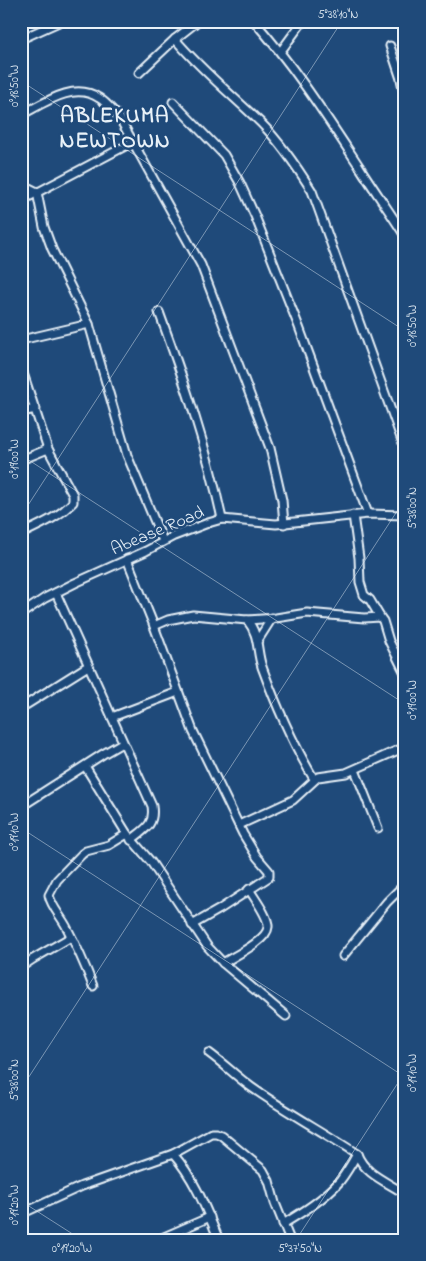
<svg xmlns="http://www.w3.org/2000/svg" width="426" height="1261" viewBox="0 0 426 1261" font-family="'Indie Flower',sans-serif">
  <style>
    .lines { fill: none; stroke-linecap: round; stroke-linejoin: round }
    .street-casing { stroke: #e8f1f8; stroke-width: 11 }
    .street { stroke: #1f4a7a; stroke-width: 7 }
    .ticks { fill: none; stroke: #e8f1f8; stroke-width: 1; stroke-opacity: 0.45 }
    .labels { text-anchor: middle; stroke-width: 5; stroke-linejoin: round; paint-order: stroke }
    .street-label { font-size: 18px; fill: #e8f1f8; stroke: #1f4a7a }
    .district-label { font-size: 22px; font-weight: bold; letter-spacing: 1px; fill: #e8f1f8; stroke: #1f4a7a }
    .neatline { fill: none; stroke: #e8f1f8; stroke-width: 2 }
    .ticks-label { font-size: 12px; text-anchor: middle; fill: #e8f1f8 }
  </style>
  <rect width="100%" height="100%" fill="#1f4a7a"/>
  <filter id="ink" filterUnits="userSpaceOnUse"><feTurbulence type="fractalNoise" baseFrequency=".02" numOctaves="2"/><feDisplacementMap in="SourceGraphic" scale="10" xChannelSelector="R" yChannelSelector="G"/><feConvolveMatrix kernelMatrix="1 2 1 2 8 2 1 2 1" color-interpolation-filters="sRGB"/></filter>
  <g filter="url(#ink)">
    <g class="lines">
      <defs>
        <g id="street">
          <path d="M 254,21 C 294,66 326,116 359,166 C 374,190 390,212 405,236"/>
          <polyline points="21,39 61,21"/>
          <path d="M 175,39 C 201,70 232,95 261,123 C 281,143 297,167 312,191 L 405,449"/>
          <polyline points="390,46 401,79 405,98"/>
          <polyline points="281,51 303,21"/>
          <polyline points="139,73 175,39 198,21"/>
          <polyline points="173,102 224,155 240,183 255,216 299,327 368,514"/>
          <path d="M 21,115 C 44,103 74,81 99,98 C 106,102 113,111 119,117 L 201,265 L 270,448 L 282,500 L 284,524"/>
          <polyline points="21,184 37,192 44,227 52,249 89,324 127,455 163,541"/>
          <polyline points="21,201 133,142"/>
          <path d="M 159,312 C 184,380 207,448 222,519"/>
          <polyline points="21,340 89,324"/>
          <path d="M 21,367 L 48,449 L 73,495 L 73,502 C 59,517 40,525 21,534"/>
          <polyline points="21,412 36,409"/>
          <polyline points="21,460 48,449"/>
          <polyline points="127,559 154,626 193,731 243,834 257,857 269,871 269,877 220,909 192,925"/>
          <path d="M 56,593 L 152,806 C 155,825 145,829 131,840"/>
          <polyline points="21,614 45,598 75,583 146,551 174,536 208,523 222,519 276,524 368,514 405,515"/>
          <polyline points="380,617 383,621 389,641 405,673"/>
          <path d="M 247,620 C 260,636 256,649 262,667 C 276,705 293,744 314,779"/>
          <polyline points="154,626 168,620 193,615 247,620 276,618 307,613 364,618 380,617 370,600 364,595 360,582 359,558 353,515"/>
          <polyline points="258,640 272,618"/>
          <polyline points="21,708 88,666"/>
          <polyline points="112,717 178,692"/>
          <polyline points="85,766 127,834 151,862 207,946 223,963 286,1016"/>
          <polyline points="355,770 378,828"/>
          <polyline points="21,809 28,802 103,754 122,743"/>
          <polyline points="239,825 293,800 318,777 346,773 405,747"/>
          <polyline points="343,956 387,902 405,884"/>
          <path d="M 223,963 C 234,956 267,941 268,927 C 269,917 254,898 249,889"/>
          <polyline points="21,967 33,959 71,937"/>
          <path d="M 93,986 C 85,965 76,945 66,926 C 60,915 51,906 49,895 L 57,880 L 82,854 L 86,851 L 109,845 L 127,834"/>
          <path d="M 209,1053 C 224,1064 236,1076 251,1087 C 285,1111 322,1131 357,1154 C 365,1175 388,1182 405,1194"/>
          <polyline points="173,1154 211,1133 216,1133 221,1135 263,1170 269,1181 275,1203 290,1240"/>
          <path d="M 21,1214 L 82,1186 L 173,1154 C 195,1179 206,1209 219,1240"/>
          <path d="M 283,1224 C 303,1212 324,1199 340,1181 C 346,1173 352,1163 357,1154"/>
          <polyline points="157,1240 210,1217"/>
        </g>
      </defs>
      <!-- street casing -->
      <use href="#street" class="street-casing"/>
      <!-- street -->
      <use href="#street" class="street"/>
    </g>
  </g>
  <!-- ticks -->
  <path class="ticks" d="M 21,81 L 405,331M 21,455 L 405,704M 21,516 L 342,21M 21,828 L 405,1077M 21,1089 L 405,499M 21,1201 L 82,1240M 296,1240 L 405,1072"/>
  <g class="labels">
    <!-- street labels -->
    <g class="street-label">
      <text transform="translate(157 530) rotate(-23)" y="6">Abease Road</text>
    </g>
    <!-- district labels -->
    <g class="district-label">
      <text x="115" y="122">ABLEKUMA<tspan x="115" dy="25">NEWTOWN</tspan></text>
    </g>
  </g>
  <!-- margin -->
  <rect width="426" height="1261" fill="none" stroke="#1f4a7a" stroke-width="55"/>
  <rect x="28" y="28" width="370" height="1206" class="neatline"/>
  <g class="ticks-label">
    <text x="338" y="18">5°38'10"N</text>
    <text transform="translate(14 86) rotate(-90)" y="4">0°18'50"W</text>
    <text transform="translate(412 326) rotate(-90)" y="4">0°18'50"W</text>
    <text transform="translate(14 459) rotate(-90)" y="4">0°19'00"W</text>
    <text transform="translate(412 508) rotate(-90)" y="4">5°38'00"N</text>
    <text transform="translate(412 700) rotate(-90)" y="4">0°19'00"W</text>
    <text transform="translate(14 832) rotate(-90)" y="4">0°19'10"W</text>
    <text transform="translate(412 1073) rotate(-90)" y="4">0°19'10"W</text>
    <text transform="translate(14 1080) rotate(-90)" y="4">5°38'00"N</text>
    <text transform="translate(14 1205) rotate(-90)" y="4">0°19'20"W</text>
    <text x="72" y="1252">0°19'20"W</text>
    <text x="300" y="1252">5°37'50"N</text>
  </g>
</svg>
